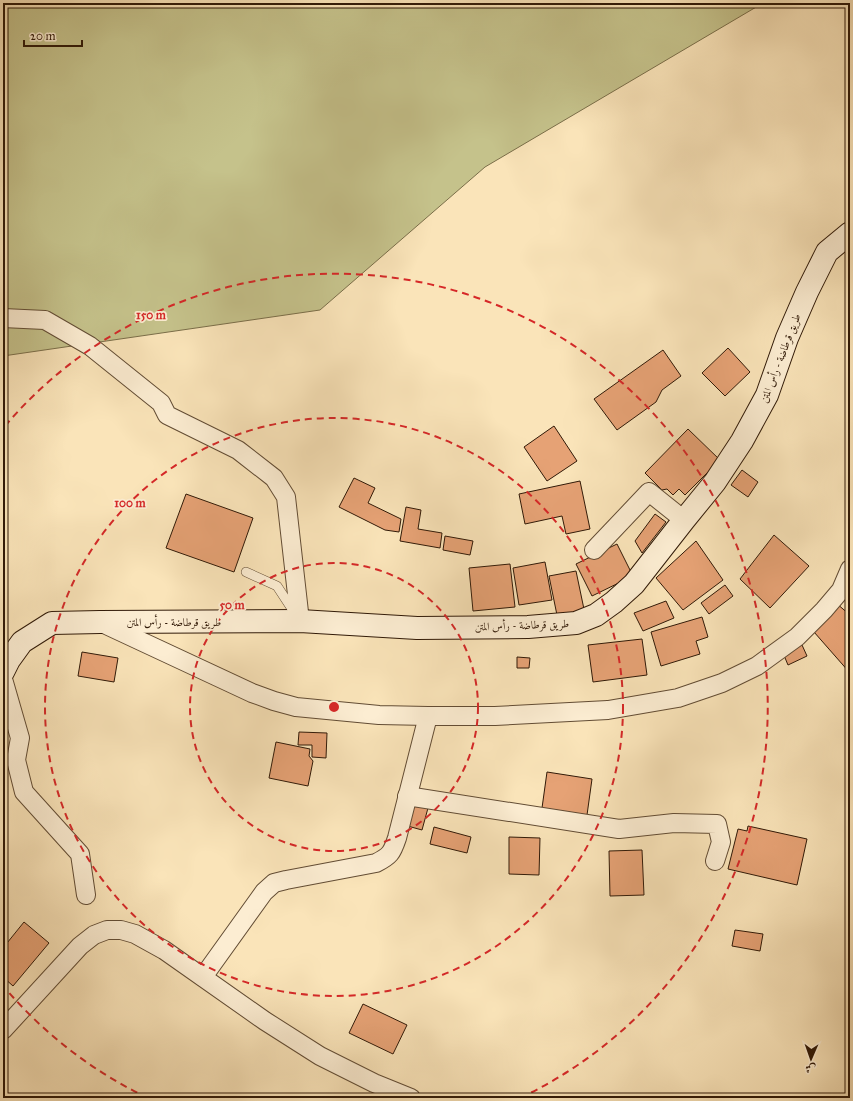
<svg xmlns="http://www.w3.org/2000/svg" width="853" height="1101" viewBox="0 0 853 1101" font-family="'IM FELL Great Primer',Amiri,serif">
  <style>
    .green { fill: #c5c28b; stroke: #7a6e49 }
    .building { fill: #e6a275; stroke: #301907 }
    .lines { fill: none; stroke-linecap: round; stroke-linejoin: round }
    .service-casing { stroke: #624c34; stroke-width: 10 }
    .minor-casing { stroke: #624c34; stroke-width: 20 }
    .secondary-casing { stroke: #301907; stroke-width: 24 }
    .service { stroke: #fcedd2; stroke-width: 9 }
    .minor { stroke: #fcedd2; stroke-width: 18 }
    .secondary { stroke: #fcedd2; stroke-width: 22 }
    .ring { fill: none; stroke: #d62828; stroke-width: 2; stroke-dasharray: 7 5 }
    .labels { text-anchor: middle; stroke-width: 3.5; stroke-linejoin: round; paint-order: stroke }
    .street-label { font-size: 11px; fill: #301907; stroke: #fcedd2 }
    .centre { fill: #d62828; stroke: #fcedd2; stroke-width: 2 }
    .ring-label { font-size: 12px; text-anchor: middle; font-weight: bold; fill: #d62828; stroke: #fcedd2; stroke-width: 3.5; stroke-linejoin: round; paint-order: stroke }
  </style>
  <rect width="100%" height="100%" fill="#fae4b9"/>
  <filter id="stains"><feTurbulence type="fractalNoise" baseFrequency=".005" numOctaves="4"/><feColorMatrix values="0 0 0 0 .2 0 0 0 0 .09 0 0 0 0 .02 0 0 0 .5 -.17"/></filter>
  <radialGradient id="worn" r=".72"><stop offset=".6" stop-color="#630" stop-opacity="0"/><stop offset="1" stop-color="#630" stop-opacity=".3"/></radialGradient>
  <!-- green -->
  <polygon class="green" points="3,3 763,3 485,167 320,310 3,356"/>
  <!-- building -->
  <g class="building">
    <polygon points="728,348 750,372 725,396 702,373"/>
    <polygon points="663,350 681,376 662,390 656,402 617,430 594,399"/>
    <polygon points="554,426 577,461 547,481 524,447"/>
    <polygon points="688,429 720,460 685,495 679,489 673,495 667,489 662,490 645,473"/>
    <polygon points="742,470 758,482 748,497 731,485"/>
    <polygon points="354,478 375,488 368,503 401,519 399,532 385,530 339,507"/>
    <polygon points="580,481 590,529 566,534 562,516 525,524 519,494"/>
    <polygon points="186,494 253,518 234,572 166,548"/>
    <polygon points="406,507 421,510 418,529 442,533 440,548 400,541"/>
    <polygon points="655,514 666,522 642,553 635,541"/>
    <polygon points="774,535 809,566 770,608 740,579"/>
    <polygon points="445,536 473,541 470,555 443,550"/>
    <polygon points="696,541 723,580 683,610 656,578"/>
    <polygon points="617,544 633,576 592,596 576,564"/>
    <polygon points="545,562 552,600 519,605 513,568"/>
    <polygon points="510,564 515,607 473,611 469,568"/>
    <polygon points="576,571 585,614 558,620 549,576"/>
    <polygon points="725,585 733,596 709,614 701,603"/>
    <polygon points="666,601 674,618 643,631 634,613"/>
    <polygon points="836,603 850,615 850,673 814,632"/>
    <polygon points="702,617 708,637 696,641 700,654 661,666 651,632"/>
    <polygon points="642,639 647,675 593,682 588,645"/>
    <polygon points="802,645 807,656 788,665 783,653"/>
    <polygon points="82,652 118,658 114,682 78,676"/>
    <polygon points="517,657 530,658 529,668 517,668"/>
    <polygon points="299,732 327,733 326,758 312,757 312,745 298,745"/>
    <polygon points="276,742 310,749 309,756 313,761 308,786 269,778"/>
    <polygon points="547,772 592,779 587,815 542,808"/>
    <polygon points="410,803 428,808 422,830 404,825"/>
    <polygon points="748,826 807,839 797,885 728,869 738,829 747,831"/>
    <polygon points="434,827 471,837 467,853 430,844"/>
    <polygon points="509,837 540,838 539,875 509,874"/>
    <polygon points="642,850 644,895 610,896 609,851"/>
    <polygon points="24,922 49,943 13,986 3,977 3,948"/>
    <polygon points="735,930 763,934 760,951 732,946"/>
    <polygon points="363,1004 407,1025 393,1054 349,1033"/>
  </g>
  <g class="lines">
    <defs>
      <polyline id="service" points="246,572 277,586 296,615"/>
      <g id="minor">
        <polyline points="3,318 45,320 90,346 161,403 167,415 238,450 274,478 286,497 300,621"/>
        <polyline points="594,550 649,492 684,520"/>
        <polyline points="102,623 252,693 274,701 296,707 379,715 428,716 495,716 608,710 678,698 722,683 757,666 797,637 824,610 841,590 850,569"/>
        <polyline points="3,679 20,738 16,760 24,792 80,854 86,895"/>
        <polyline points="407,796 619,829 674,823 717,824 721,842 715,861"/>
        <path d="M 203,977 L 264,892 L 274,883 L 286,880 L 376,863 C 390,856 392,853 397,838 L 428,716"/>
        <polyline points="3,1030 80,946 94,935 107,930 121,930 135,934 164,950 265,1021 320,1056 374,1083 411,1098"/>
      </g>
      <polyline id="secondary" points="3,672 9,660 22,642 52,623 100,622 300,621 417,628 528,627 576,623 596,615 614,602 634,584 684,520 715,482 742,441 767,395 787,338 807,292 827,252 850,233"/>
    </defs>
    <!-- service casing -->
    <use href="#service" class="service-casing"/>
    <!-- minor casing -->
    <use href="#minor" class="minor-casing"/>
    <!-- secondary casing -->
    <use href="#secondary" class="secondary-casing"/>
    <!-- service -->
    <use href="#service" class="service"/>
    <!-- minor -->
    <use href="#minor" class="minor"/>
    <!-- secondary -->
    <use href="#secondary" class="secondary"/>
  </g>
  <!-- distance rings -->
  <g class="ring">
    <circle cx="334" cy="707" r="144"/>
    <circle cx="334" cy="707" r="289"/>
    <path d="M148 1098A433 433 0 0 1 5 988M5 426A433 433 0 1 1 520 1098"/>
  </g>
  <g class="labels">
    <!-- street labels -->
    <g class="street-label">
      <text transform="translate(780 358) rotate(-69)" y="4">طريق قرطاضة - رأس المتن</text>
      <text x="174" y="626">طريق قرطاضة - رأس المتن</text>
      <text transform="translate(522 625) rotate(-2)" y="4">طريق قرطاضة - رأس المتن</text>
    </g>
  </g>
  <circle cx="334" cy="707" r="6" class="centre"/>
  <g class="ring-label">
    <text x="151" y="319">150 m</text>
    <text x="130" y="507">100 m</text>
    <text x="232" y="609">50 m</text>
  </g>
  <!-- margin -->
  <rect width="853" height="1101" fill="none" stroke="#fae4b9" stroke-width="16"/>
  <rect x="4" y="4" width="845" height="1093" fill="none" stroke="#301907" stroke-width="2"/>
  <rect x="8" y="8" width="837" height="1085" fill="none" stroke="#301907"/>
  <!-- north arrow -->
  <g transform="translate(811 1059) rotate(182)" stroke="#fcedd2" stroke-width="3" paint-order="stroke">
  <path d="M0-3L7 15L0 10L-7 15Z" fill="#301907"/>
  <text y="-6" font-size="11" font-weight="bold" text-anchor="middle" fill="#301907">ش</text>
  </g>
  <!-- scale -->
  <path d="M24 40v6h58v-6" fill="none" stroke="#301907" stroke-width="2"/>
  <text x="30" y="40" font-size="12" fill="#301907" stroke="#fcedd2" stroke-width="3" paint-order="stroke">20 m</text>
  <rect width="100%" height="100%" filter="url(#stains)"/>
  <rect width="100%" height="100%" fill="url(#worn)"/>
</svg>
